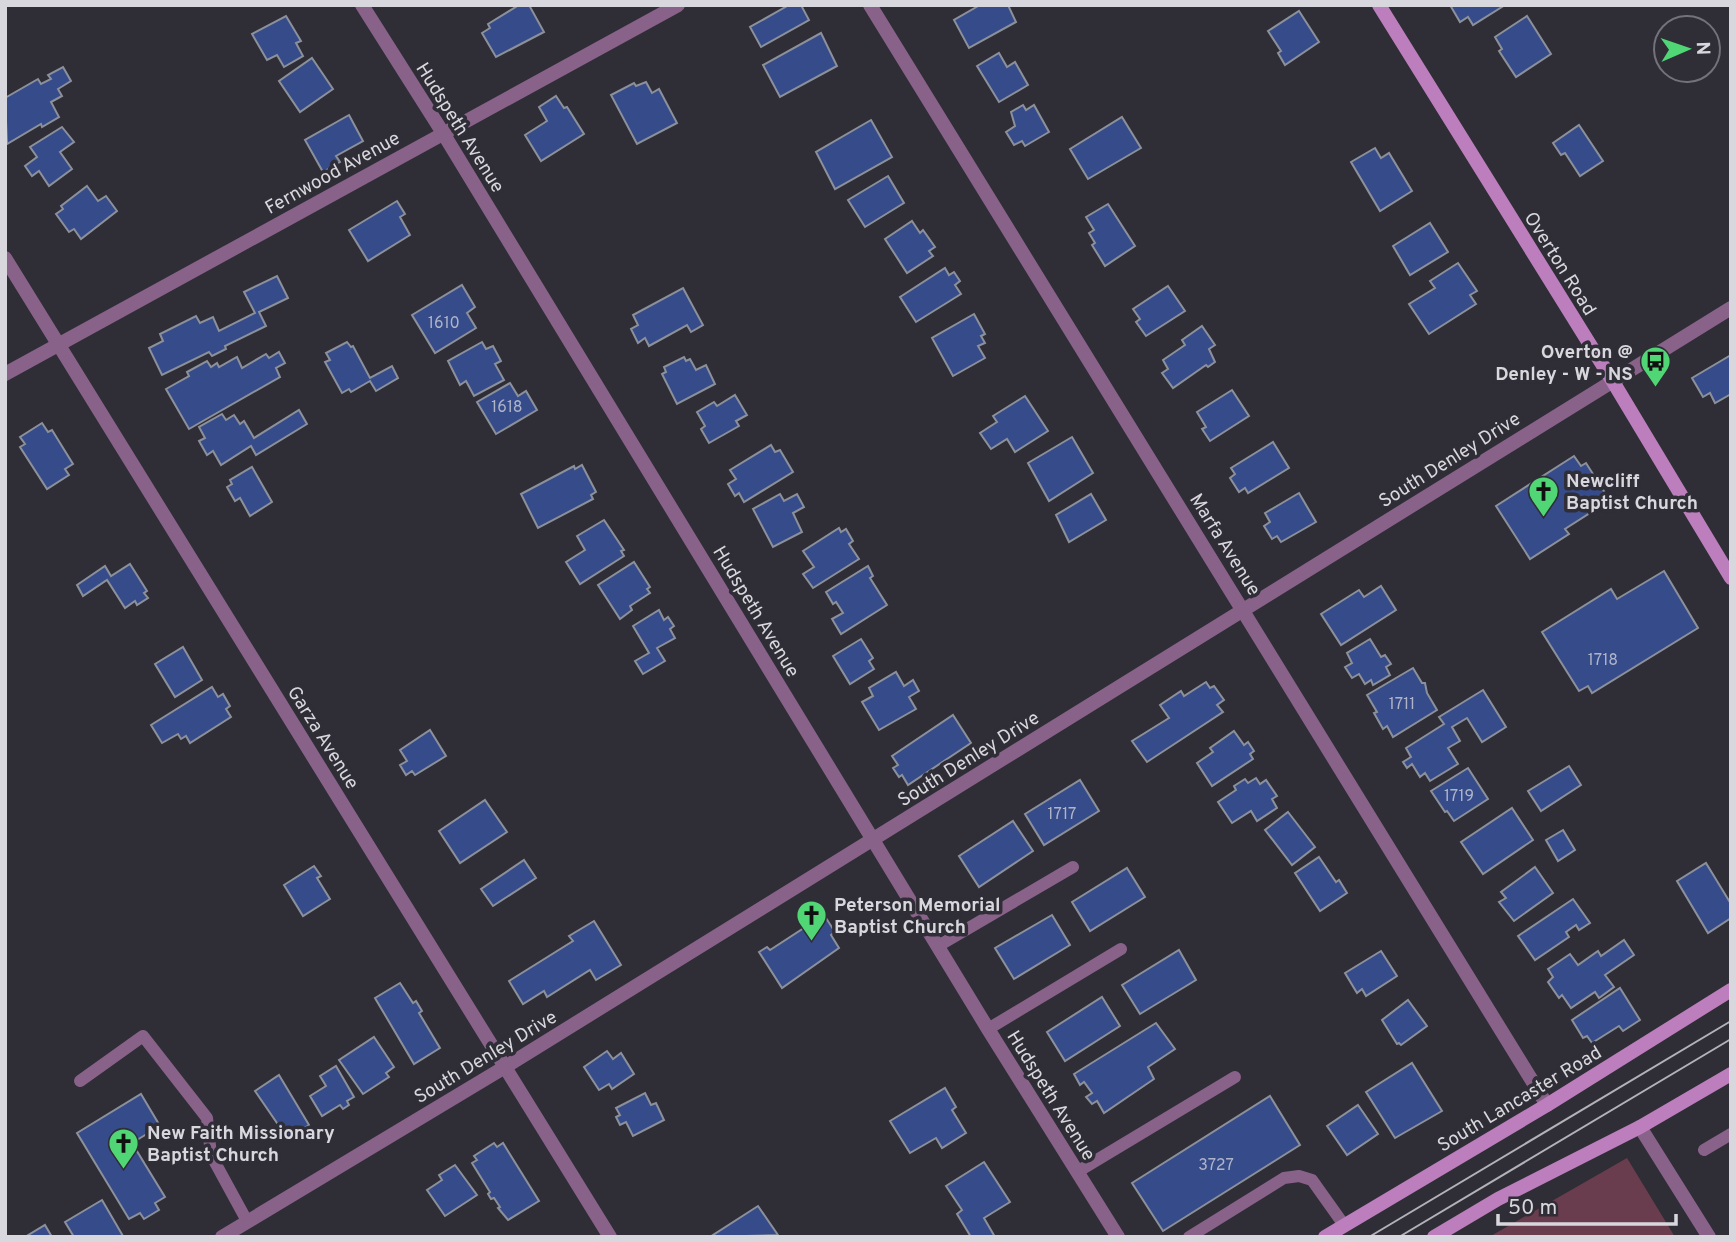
<svg xmlns="http://www.w3.org/2000/svg" width="1736" height="1242" viewBox="0 0 1736 1242" font-family="Overpass,sans-serif">
  <style>
    .green { fill: #693d4d }
    .building { fill: #364c8a; stroke: #8c909a; stroke-width: 2 }
    .lines { fill: none; stroke-linecap: round; stroke-linejoin: round }
    .lane { stroke: #896289; stroke-width: 12 }
    .street { stroke: #896289; stroke-width: 14 }
    .secondary { stroke: #bc7ebc; stroke-width: 14 }
    .tram { stroke: #b3b2b8; stroke-width: 2 }
    .labels { text-anchor: middle; stroke-width: 7; stroke-linejoin: round; paint-order: stroke }
    .number-label { font-size: 16px; fill: #b0b4c8 }
    .street-label { font-size: 19px; fill: #d8d7dd; stroke: #2f2d36 }
    .poi-label { font-size: 19px; font-weight: bold; fill: #d8d7dd; stroke: #2f2d36; text-anchor: start }
  </style>
  <rect width="100%" height="100%" fill="#2f2d36"/>
  <!-- green -->
  <polygon class="green" points="1627,1158 1675,1237 1489,1237"/>
  <!-- building -->
  <g class="building">
    <polygon points="519,5 529,5 544,32 496,57 482,33 490,28 488,24"/>
    <polygon points="789,5 801,5 809,20 761,47 750,27"/>
    <polygon points="980,5 1008,5 1016,22 969,48 954,20"/>
    <polygon points="1450,5 1505,5 1473,25 1468,17 1460,22"/>
    <polygon points="1299,11 1319,42 1285,65 1278,53 1281,51 1268,31"/>
    <polygon points="286,16 301,41 296,43 303,56 284,67 277,55 267,60 252,34"/>
    <polygon points="1527,16 1551,54 1516,77 1499,51 1502,49 1495,37"/>
    <polygon points="821,33 837,66 780,97 763,65"/>
    <polygon points="999,53 1007,67 1015,62 1028,85 999,102 977,66"/>
    <polygon points="312,58 333,89 300,112 279,81"/>
    <polygon points="63,67 71,81 58,89 62,96 51,102 59,117 42,127 41,124 7,144 5,98 38,79 41,84 51,79 48,75"/>
    <polygon points="646,82 652,93 659,89 677,123 637,144 611,95 634,83 636,86"/>
    <polygon points="556,96 564,108 567,107 584,134 541,161 525,135 547,121 539,107"/>
    <polygon points="1023,105 1026,110 1034,105 1049,132 1025,146 1022,141 1014,145 1006,132 1015,126 1011,112"/>
    <polygon points="349,115 363,141 336,156 340,162 323,172 305,140"/>
    <polygon points="1122,117 1141,148 1088,179 1070,149"/>
    <polygon points="871,120 892,157 835,189 816,152"/>
    <polygon points="1579,125 1603,161 1580,176 1565,153 1561,155 1553,143"/>
    <polygon points="62,127 74,142 60,152 72,169 49,186 39,171 32,176 25,166 37,157 30,147"/>
    <polygon points="1375,148 1381,158 1389,153 1412,191 1380,211 1351,162"/>
    <polygon points="888,176 904,203 865,227 848,200"/>
    <polygon points="87,186 98,201 106,196 117,211 81,239 74,229 69,232 56,214 63,209 61,206"/>
    <polygon points="397,201 405,214 400,217 410,235 368,261 349,230"/>
    <polygon points="1108,204 1135,246 1105,266 1092,245 1095,243 1089,233 1094,230 1086,217"/>
    <polygon points="912,221 920,233 923,230 935,247 929,251 933,256 907,273 885,239"/>
    <polygon points="1430,223 1448,252 1410,275 1393,246"/>
    <polygon points="1458,263 1477,291 1470,295 1476,304 1429,334 1409,304 1435,288 1430,281"/>
    <polygon points="945,268 949,275 954,272 960,281 955,285 961,294 916,322 900,297"/>
    <polygon points="277,276 288,298 259,312 266,326 225,346 226,349 212,356 209,352 162,375 149,348 163,341 160,334 196,316 200,323 213,317 219,331 255,313 244,292"/>
    <polygon points="462,285 475,307 467,313 476,328 435,353 412,315"/>
    <polygon points="1168,286 1185,311 1146,336 1136,322 1140,319 1133,309"/>
    <polygon points="683,288 703,325 691,332 687,325 649,346 645,338 638,343 631,329 638,325 633,315"/>
    <polygon points="974,314 985,334 981,336 985,343 978,346 985,358 953,376 932,338"/>
    <polygon points="1202,326 1215,345 1209,349 1215,362 1208,367 1206,365 1173,388 1162,373 1168,369 1163,360 1185,345 1182,340"/>
    <polygon points="347,342 351,347 353,346 370,378 392,366 398,378 376,391 370,381 351,392 349,389 342,393 325,362 330,360 326,353"/>
    <polygon points="482,342 486,349 493,346 501,361 495,364 504,380 474,396 466,381 460,385 448,361"/>
    <polygon points="279,352 285,363 276,368 280,377 189,429 166,389 189,376 187,372 207,361 211,367 217,363 219,367 237,357 242,368 266,354 269,358"/>
    <polygon points="1731,355 1731,394 1715,403 1710,393 1703,397 1692,378"/>
    <polygon points="684,357 686,361 690,359 696,370 706,365 715,384 677,404 662,374 666,372 664,367"/>
    <polygon points="510,383 518,396 526,391 537,410 496,434 477,402"/>
    <polygon points="1232,390 1249,416 1210,441 1202,429 1206,427 1197,412"/>
    <polygon points="735,395 747,415 736,421 739,426 709,443 701,429 705,426 697,412 714,402 717,406"/>
    <polygon points="1025,396 1048,431 1015,452 1007,439 991,449 980,433 997,422 993,416"/>
    <polygon points="299,410 307,424 256,455 251,446 221,465 213,451 207,455 199,441 205,438 199,427 222,414 226,420 234,415 240,424 244,421 254,438"/>
    <polygon points="42,423 48,432 52,430 73,464 65,469 69,475 47,489 20,447 25,444 20,437"/>
    <polygon points="1072,437 1093,473 1049,501 1028,463"/>
    <polygon points="1273,442 1289,468 1248,493 1245,488 1239,492 1230,478 1235,474 1231,468"/>
    <polygon points="771,445 775,452 780,450 793,472 744,502 739,493 735,496 728,484 736,479 730,470"/>
    <polygon points="1574,456 1581,466 1586,463 1607,496 1602,499 1604,504 1565,529 1569,534 1530,559 1496,506"/>
    <polygon points="582,465 596,492 591,495 593,499 538,528 521,494 574,466 575,469"/>
    <polygon points="252,467 272,502 250,516 240,498 235,501 227,487 232,484 230,480"/>
    <polygon points="1299,493 1316,522 1281,542 1277,536 1272,539 1264,526 1270,522 1265,513"/>
    <polygon points="780,494 784,501 797,494 804,507 793,513 802,532 773,547 753,509"/>
    <polygon points="1091,494 1106,520 1069,542 1056,515"/>
    <polygon points="604,520 624,550 621,551 624,556 580,584 566,562 585,550 577,536"/>
    <polygon points="839,528 841,532 846,529 853,541 849,544 859,559 813,588 803,574 814,567 803,551"/>
    <polygon points="634,562 650,587 647,589 650,593 630,606 632,610 620,619 598,585"/>
    <polygon points="130,564 147,591 144,593 148,598 137,605 135,601 125,608 107,580 83,596 77,585 105,566 111,576"/>
    <polygon points="868,566 873,576 870,578 887,605 841,634 832,619 843,613 836,602 833,604 826,592"/>
    <polygon points="1664,571 1698,628 1592,693 1588,686 1579,691 1542,632 1611,589 1617,599"/>
    <polygon points="1381,586 1396,610 1341,645 1321,614 1359,590 1364,597"/>
    <polygon points="659,610 664,620 668,617 674,626 670,629 675,638 657,648 665,661 643,674 635,661 649,653 633,626"/>
    <polygon points="861,639 873,658 869,661 874,669 850,684 833,656"/>
    <polygon points="1370,639 1381,657 1385,655 1391,664 1386,667 1390,675 1373,685 1371,680 1365,684 1359,674 1352,678 1345,667 1352,663 1347,653"/>
    <polygon points="183,647 202,680 175,697 155,664"/>
    <polygon points="1413,668 1422,683 1425,683 1427,693 1437,710 1393,737 1387,726 1383,729 1374,713 1377,712 1367,695"/>
    <polygon points="896,672 904,686 913,680 919,691 909,697 916,709 879,730 862,702 873,696 869,688"/>
    <polygon points="1206,682 1210,688 1214,686 1224,700 1217,705 1223,712 1147,762 1132,741 1169,718 1160,705 1181,691 1184,696"/>
    <polygon points="212,687 218,697 223,694 230,706 226,709 231,717 190,743 186,736 181,739 178,734 162,743 151,725"/>
    <polygon points="1483,690 1506,727 1482,742 1467,718 1452,727 1460,741 1448,748 1458,764 1430,781 1425,773 1420,777 1412,764 1407,768 1403,762 1411,757 1406,748 1444,724 1439,717"/>
    <polygon points="953,715 971,743 908,785 902,775 899,777 893,768 898,765 892,756"/>
    <polygon points="430,730 446,756 415,775 412,771 406,775 400,765 407,761 400,750"/>
    <polygon points="1234,731 1244,745 1248,742 1254,751 1250,754 1253,759 1212,786 1197,763 1213,752 1210,748"/>
    <polygon points="1569,766 1581,785 1541,811 1528,791"/>
    <polygon points="1468,768 1488,799 1454,821 1447,811 1445,812 1431,791"/>
    <polygon points="1256,778 1260,784 1266,780 1277,796 1272,799 1277,808 1257,821 1251,811 1232,823 1218,802 1236,790 1234,786 1245,779 1248,783"/>
    <polygon points="1080,780 1099,811 1044,845 1025,814"/>
    <polygon points="485,800 507,832 460,863 439,831"/>
    <polygon points="1512,808 1533,840 1483,874 1461,842"/>
    <polygon points="1288,812 1315,847 1292,865 1265,830"/>
    <polygon points="1013,821 1033,851 979,887 959,856"/>
    <polygon points="1563,830 1575,850 1558,861 1546,840"/>
    <polygon points="1319,857 1336,882 1339,880 1347,893 1320,911 1295,873"/>
    <polygon points="524,860 536,878 493,906 481,889"/>
    <polygon points="1706,863 1731,904 1731,918 1708,933 1677,881"/>
    <polygon points="314,866 321,876 317,878 330,899 303,916 284,885"/>
    <polygon points="1535,867 1553,893 1514,921 1499,902 1506,898 1501,892"/>
    <polygon points="1127,868 1145,897 1090,931 1072,902"/>
    <polygon points="1573,899 1590,923 1579,930 1576,925 1566,932 1569,937 1535,960 1518,936"/>
    <polygon points="824,915 835,932 831,935 839,948 782,988 759,952 767,947 770,950"/>
    <polygon points="1052,915 1070,945 1014,979 995,948"/>
    <polygon points="594,921 621,965 596,980 590,970 547,997 544,991 523,1004 509,981 573,941 569,936"/>
    <polygon points="1624,940 1634,955 1605,975 1614,987 1599,998 1595,992 1571,1008 1562,995 1559,998 1548,982 1553,977 1548,969 1570,954 1578,965 1598,951 1601,956"/>
    <polygon points="1179,950 1196,980 1140,1014 1122,985"/>
    <polygon points="1381,951 1397,976 1366,996 1362,989 1357,993 1345,973"/>
    <polygon points="400,983 413,1003 416,1001 422,1011 419,1013 440,1048 414,1064 375,998"/>
    <polygon points="1620,988 1640,1020 1623,1031 1619,1026 1592,1043 1587,1036 1583,1038 1572,1020"/>
    <polygon points="1102,997 1120,1026 1065,1061 1047,1032"/>
    <polygon points="1408,1000 1427,1026 1401,1045 1399,1043 1397,1044 1382,1020"/>
    <polygon points="1156,1023 1175,1049 1148,1067 1154,1079 1104,1113 1097,1101 1092,1104 1086,1097 1092,1093 1084,1082 1080,1085 1074,1074"/>
    <polygon points="374,1037 394,1067 386,1073 389,1077 363,1094 339,1060"/>
    <polygon points="607,1051 613,1059 621,1053 634,1074 612,1089 609,1084 599,1090 584,1067"/>
    <polygon points="1412,1063 1442,1111 1395,1138 1366,1092"/>
    <polygon points="336,1066 354,1097 347,1101 349,1105 343,1109 340,1105 322,1116 310,1096 326,1086 320,1076"/>
    <polygon points="279,1075 309,1125 288,1139 255,1091"/>
    <polygon points="945,1088 956,1107 952,1110 966,1133 942,1148 936,1138 910,1153 890,1121"/>
    <polygon points="645,1093 651,1105 656,1103 664,1120 633,1136 626,1122 620,1125 616,1117 620,1115 616,1108"/>
    <polygon points="141,1094 160,1126 132,1143 165,1197 155,1203 159,1210 144,1219 140,1213 129,1219 77,1133"/>
    <polygon points="1270,1096 1300,1145 1163,1231 1132,1183"/>
    <polygon points="1358,1105 1378,1134 1347,1155 1327,1126"/>
    <polygon points="494,1143 497,1147 503,1143 539,1201 508,1220 498,1208 500,1207 494,1198 491,1199 488,1194 490,1192 472,1163 477,1160 474,1156"/>
    <polygon points="984,1162 1010,1202 984,1218 995,1237 971,1237 957,1214 962,1210 946,1186"/>
    <polygon points="455,1165 477,1195 445,1216 427,1190 442,1180 439,1175"/>
    <polygon points="102,1200 123,1236 74,1237 65,1222"/>
    <polygon points="758,1206 778,1235 710,1237"/>
    <polygon points="45,1225 52,1237 25,1237"/>
  </g>
  <g class="lines">
    <!-- lane -->
    <g class="lane">
      <polyline points="938,946 1073,867"/>
      <polyline points="988,1029 1121,949"/>
      <polyline points="80,1081 143,1036 207,1118 211,1155 247,1221"/>
      <polyline points="1704,1150 1731,1134"/>
      <polyline points="1077,1172 1235,1077"/>
      <polyline points="1189,1237 1284,1178 1299,1176 1312,1180 1344,1225"/>
    </g>
    <!-- street -->
    <g class="street">
      <polyline points="362,5 443,133 988,1029 1118,1237"/>
      <polyline points="870,5 1547,1105"/>
      <polyline points="5,258 610,1237"/>
      <polyline points="5,374 678,5"/>
      <polyline points="1640,1127 1709,1237"/>
      <polyline points="222,1237 505,1067 1731,308"/>
    </g>
    <!-- secondary -->
    <g class="secondary">
      <polyline points="1379,5 1612,380 1731,578"/>
      <polyline points="1325,1237 1547,1105 1731,990"/>
      <polyline points="1434,1237 1498,1199 1640,1127 1731,1074"/>
    </g>
    <!-- tram -->
    <g class="tram">
      <polyline points="1369,1237 1731,1021"/>
      <polyline points="1399,1237 1731,1039"/>
    </g>
  </g>
  <!-- icons -->
  <defs>
    <symbol id="bus-pin" viewBox="-11 -11 22 30"><path d="M0 17L-7.5 6A9.5 9.5 0 1 1 7.5 6Z" fill="#50d674" stroke="#2f2d36"/><path d="M-5-6H5V4H4V6H2V4H-2V6H-4V4H-5ZM-3.5-4V0h7V-4ZM-3.5 1.2v1.5H-2V1.2ZM2 1.2v1.5H3.5V1.2Z" fill="#111"/></symbol>
    <symbol id="church-pin" viewBox="-11 -11 22 30"><path d="M0 17L-7.5 6A9.5 9.5 0 1 1 7.5 6Z" fill="#50d674" stroke="#2f2d36"/><path d="M-1.2-6h2.4v3.5h3.3v2.4h-3.3V6h-2.4V-.1h-3.3v-2.4h3.3Z" fill="#111"/></symbol>
  </defs>
  <g fill-rule="evenodd">
    <use href="#bus-pin" x="1638" y="344" width="35" height="47"/>
    <use href="#church-pin" x="1526" y="474" width="35" height="47"/>
    <use href="#church-pin" x="794" y="898" width="35" height="47"/>
    <use href="#church-pin" x="106" y="1126" width="35" height="47"/>
  </g>
  <g class="labels">
    <!-- number labels -->
    <g class="number-label">
      <text x="444" y="328">1610</text>
      <text x="507" y="412">1618</text>
      <text x="1603" y="665">1718</text>
      <text x="1402" y="709">1711</text>
      <text x="1459" y="801">1719</text>
      <text x="1062" y="819">1717</text>
      <text x="1216" y="1170">3727</text>
    </g>
    <!-- street labels -->
    <g class="street-label">
      <text transform="translate(461 127) rotate(58)" y="7">Hudspeth Avenue</text>
      <text transform="translate(332 172) rotate(-29)" y="7">Fernwood Avenue</text>
      <text transform="translate(1561 263) rotate(58)" y="7">Overton Road</text>
      <text transform="translate(1449 459) rotate(-32)" y="7">South Denley Drive</text>
      <text transform="translate(1226 544) rotate(58)" y="7">Marfa Avenue</text>
      <text transform="translate(757 611) rotate(59)" y="7">Hudspeth Avenue</text>
      <text transform="translate(324 737) rotate(58)" y="7">Garza Avenue</text>
      <text transform="translate(968 758) rotate(-32)" y="7">South Denley Drive</text>
      <text transform="translate(485 1056) rotate(-31)" y="7">South Denley Drive</text>
      <text transform="translate(1052 1095) rotate(58)" y="7">Hudspeth Avenue</text>
      <text transform="translate(1519 1098) rotate(-31)" y="7">South Lancaster Road</text>
    </g>
    <!-- poi labels -->
    <g class="poi-label">
      <text x="1633" y="358" text-anchor="end">Overton @<tspan x="1633" dy="22">Denley - W - NS</tspan></text>
      <text x="1566" y="487">Newcliff<tspan x="1566" dy="22">Baptist Church</tspan></text>
      <text x="834" y="911">Peterson Memorial<tspan x="834" dy="22">Baptist Church</tspan></text>
      <text x="147" y="1139">New Faith Missionary<tspan x="147" dy="22">Baptist Church</tspan></text>
    </g>
  </g>
  <!-- border -->
  <rect width="1736" height="1242" fill="none" stroke="#d8d7dd" stroke-width="14"/>
  <!-- north arrow -->
  <g transform="translate(1687 49) rotate(88)"><circle r="33" fill="#2f2d36" stroke="#737179" stroke-width="2"/>
  <path d="M0-5L12 26L0 18L-12 26Z" fill="#50d674"/>
  <text y="-10" font-size="19" font-weight="bold" text-anchor="middle" fill="#d8d7dd">N</text>
  </g>
  <!-- scale -->
  <path d="M1498 1214v10h178v-10" fill="none" stroke="#d8d7dd" stroke-width="3.5"/>
  <text x="1508" y="1214" font-size="21" fill="#d8d7dd" stroke="#2f2d36" stroke-width="5" paint-order="stroke">50 m</text>
</svg>
